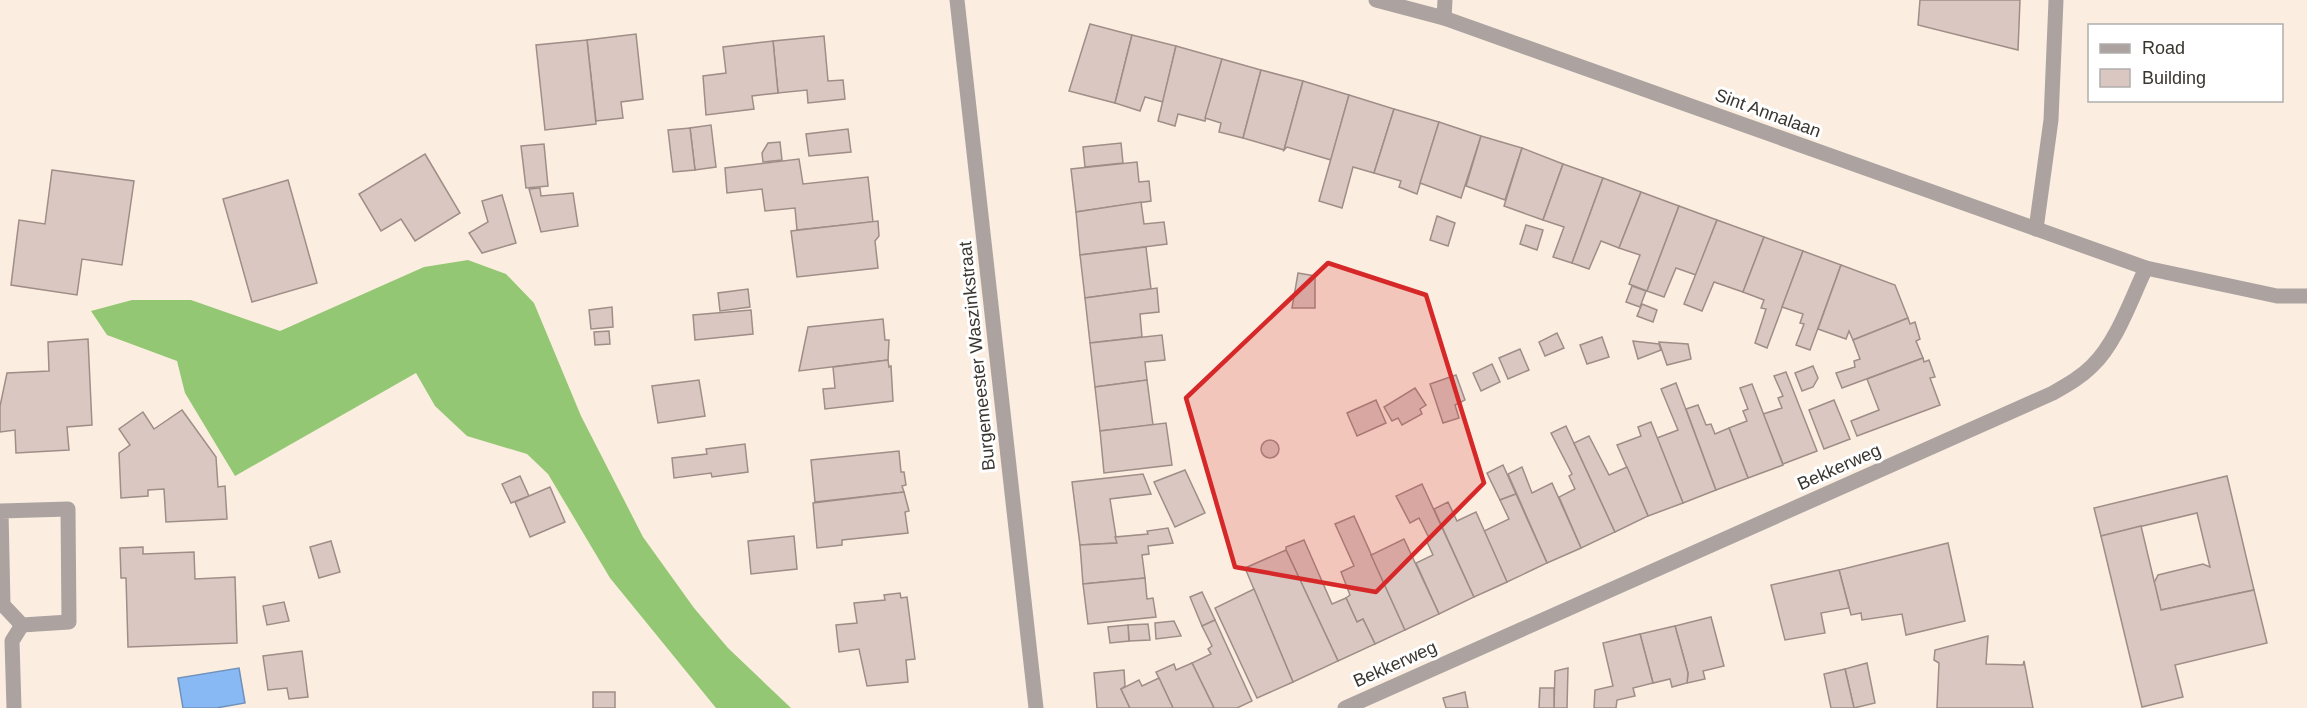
<svg xmlns="http://www.w3.org/2000/svg" width="2307" height="708" viewBox="0 0 2307 708" font-family="Helvetica,sans-serif">
  <style>
    .forest { fill: #94c773 }
    .water { fill: #88b9f4; stroke: #7091b9; stroke-width: 1.5 }
    .building { fill: #dac7c1; stroke: #9f8d87; stroke-width: 1.5 }
    .lines { fill: none; stroke-linecap: round; stroke-linejoin: round }
    .minor { stroke: #aca3a1; stroke-width: 15 }
    .marked { fill: #d62828; fill-opacity: 0.2; stroke: #d62828; stroke-width: 4.5; stroke-linejoin: round }
    .labels { text-anchor: middle; stroke-width: 6; stroke-linejoin: round; paint-order: stroke }
    .street-label { font-size: 18px; fill: #39352f; stroke: #fff }
  </style>
  <rect width="100%" height="100%" fill="#fbeee0"/>
  <!-- forest -->
  <polygon class="forest" points="468,260 506,274 534,303 581,416 643,537 694,608 728,648 791,708 716,708 610,578 548,474 527,454 467,436 435,406 416,373 235,476 185,393 177,361 107,335 91,311 132,300 191,300 280,331 424,267"/>
  <!-- water -->
  <polygon class="water" points="239,668 245,703 216,708 183,708 178,678"/>
  <!-- building -->
  <g class="building">
    <polygon points="1920,0 2020,0 2018,50 1918,25"/>
    <polygon points="1090,24 1132,35 1115,103 1069,91"/>
    <polygon points="636,34 643,99 621,102 623,118 596,121 587,40"/>
    <polygon points="1132,35 1176,46 1163,102 1145,97 1140,111 1115,103"/>
    <polygon points="824,36 828,81 843,80 845,99 808,103 807,90 778,93 773,41"/>
    <polygon points="587,40 596,124 545,130 536,45"/>
    <polygon points="773,41 778,93 752,96 754,109 706,115 703,76 726,73 723,47"/>
    <polygon points="1176,46 1222,59 1205,121 1178,114 1175,126 1158,121"/>
    <polygon points="1222,59 1261,70 1243,138 1219,132 1221,123 1205,118"/>
    <polygon points="1261,70 1303,81 1284,150 1243,138"/>
    <polygon points="1303,81 1349,95 1331,160 1287,147 1284,150"/>
    <polygon points="1349,95 1394,109 1374,173 1353,167 1342,208 1319,201"/>
    <polygon points="1394,109 1439,122 1417,194 1399,187 1401,181 1374,173"/>
    <polygon points="1439,122 1481,136 1461,198 1420,183"/>
    <polygon points="711,125 716,167 695,170 690,128"/>
    <polygon points="690,128 695,170 673,172 668,130"/>
    <polygon points="848,129 851,152 809,156 806,134"/>
    <polygon points="1481,136 1522,148 1505,200 1466,186"/>
    <polygon points="780,142 782,160 763,162 762,153 768,143"/>
    <polygon points="1121,143 1123,163 1085,167 1083,147"/>
    <polygon points="544,144 548,186 526,188 521,146"/>
    <polygon points="1522,148 1563,164 1543,220 1504,206"/>
    <polygon points="425,154 460,213 415,241 401,219 381,231 359,194"/>
    <polygon points="799,159 803,184 868,177 873,222 797,230 795,208 765,211 762,189 727,193 725,168"/>
    <polygon points="1137,162 1139,182 1149,181 1151,201 1076,212 1071,169"/>
    <polygon points="1563,164 1603,178 1572,263 1553,257 1564,227 1543,220"/>
    <polygon points="52,170 134,181 122,265 82,259 77,295 11,285 19,220 45,224"/>
    <polygon points="1603,178 1641,192 1619,248 1601,241 1589,269 1572,263"/>
    <polygon points="288,180 317,283 252,302 223,199"/>
    <polygon points="540,188 541,196 573,193 578,226 541,232 529,189"/>
    <polygon points="1641,192 1679,206 1647,291 1629,284 1640,255 1619,248"/>
    <polygon points="502,195 516,243 482,253 469,233 488,222 482,201"/>
    <polygon points="1141,202 1144,224 1164,222 1167,244 1080,255 1076,212"/>
    <polygon points="1679,206 1717,220 1696,275 1676,268 1664,297 1647,291"/>
    <polygon points="1437,216 1455,223 1448,246 1430,240"/>
    <polygon points="1717,220 1764,237 1743,292 1714,282 1702,311 1684,304"/>
    <polygon points="878,221 879,236 875,241 878,268 797,277 791,231"/>
    <polygon points="1526,225 1543,230 1537,250 1520,244"/>
    <polygon points="1764,237 1803,251 1767,348 1755,343 1766,309 1761,308 1764,300 1743,292"/>
    <polygon points="1146,247 1151,289 1085,298 1080,255"/>
    <polygon points="1803,251 1841,265 1810,350 1796,345 1804,324 1800,323 1803,314 1782,307"/>
    <polygon points="1841,265 1895,285 1908,318 1853,340 1849,331 1846,339 1818,329"/>
    <polygon points="1298,273 1315,276 1315,308 1292,308"/>
    <polygon points="1632,286 1646,291 1640,307 1626,302"/>
    <polygon points="1157,288 1159,312 1140,314 1142,337 1090,343 1085,298"/>
    <polygon points="748,289 750,307 720,311 718,293"/>
    <polygon points="1642,304 1657,310 1653,322 1637,316"/>
    <polygon points="612,307 613,327 591,329 589,310"/>
    <polygon points="751,310 753,334 695,340 693,315"/>
    <polygon points="1908,318 1910,324 1915,322 1920,339 1916,341 1923,358 1842,388 1836,373 1855,367 1854,361 1860,359 1853,340"/>
    <polygon points="883,319 885,340 889,340 888,360 799,371 808,327"/>
    <polygon points="609,331 610,344 595,345 594,332"/>
    <polygon points="1557,333 1564,348 1545,356 1539,342"/>
    <polygon points="1162,335 1165,360 1145,362 1147,380 1095,387 1090,343"/>
    <polygon points="1602,337 1609,357 1587,364 1580,345"/>
    <polygon points="88,339 92,425 67,427 69,450 16,453 15,430 0,432 0,406 7,373 49,371 48,342"/>
    <polygon points="1633,341 1659,344 1661,350 1638,359"/>
    <polygon points="1659,342 1688,344 1691,359 1667,365"/>
    <polygon points="1520,349 1529,370 1508,379 1499,358"/>
    <polygon points="1923,358 1924,362 1929,360 1935,377 1930,378 1940,405 1857,436 1851,421 1879,410 1867,379"/>
    <polygon points="888,360 889,367 891,366 893,401 825,409 823,389 835,388 833,367"/>
    <polygon points="1492,364 1500,382 1481,391 1473,373"/>
    <polygon points="1813,366 1818,378 1813,387 1802,391 1795,373"/>
    <polygon points="1786,372 1817,451 1783,464 1763,414 1782,408 1778,398 1783,396 1774,376"/>
    <polygon points="1456,375 1465,400 1455,405 1459,418 1443,423 1430,384"/>
    <polygon points="699,380 705,416 658,423 652,386"/>
    <polygon points="1147,380 1153,425 1100,431 1095,387"/>
    <polygon points="1676,383 1716,490 1683,503 1657,438 1678,430 1661,389"/>
    <polygon points="1752,384 1783,465 1748,478 1729,428 1747,421 1743,411 1748,409 1740,388"/>
    <polygon points="1415,388 1426,405 1420,409 1422,414 1402,425 1398,418 1392,421 1384,407"/>
    <polygon points="1376,400 1386,423 1357,436 1347,413"/>
    <polygon points="1834,400 1850,439 1824,449 1809,410"/>
    <polygon points="1698,405 1706,425 1711,424 1715,434 1729,428 1748,478 1716,490 1686,409"/>
    <polygon points="182,410 216,457 218,487 225,486 227,519 166,522 164,489 148,490 148,496 121,498 119,453 130,445 119,429 143,412 154,429"/>
    <polygon points="1651,422 1683,503 1648,516 1617,445 1641,436 1638,427"/>
    <polygon points="1166,423 1172,465 1104,473 1100,431"/>
    <polygon points="1566,426 1615,532 1581,548 1559,497 1575,489 1569,476 1572,474 1551,433"/>
    <polygon points="1589,436 1609,475 1627,467 1648,516 1615,532 1574,443"/>
    <circle cx="1270" cy="449" r="9"/>
    <polygon points="745,444 748,472 712,477 711,473 674,478 672,458 707,454 706,449"/>
    <polygon points="899,451 901,472 904,472 906,485 902,486 904,492 815,502 811,460"/>
    <polygon points="1503,465 1516,494 1500,500 1487,473"/>
    <polygon points="1522,467 1532,493 1552,483 1581,548 1547,563 1508,474"/>
    <polygon points="1185,470 1205,513 1175,527 1154,482"/>
    <polygon points="1143,474 1151,494 1110,499 1117,543 1080,545 1072,482"/>
    <polygon points="520,476 529,496 511,503 502,484"/>
    <polygon points="2227,476 2254,590 2161,610 2154,583 2158,575 2203,564 2210,567 2197,513 2101,536 2094,508"/>
    <polygon points="1422,484 1474,597 1439,614 1416,563 1433,555 1427,542 1430,540 1419,518 1410,523 1396,496"/>
    <polygon points="550,487 565,522 530,537 515,502"/>
    <polygon points="904,492 909,511 905,512 908,533 842,540 842,545 817,548 813,503"/>
    <polygon points="1516,494 1547,563 1507,582 1484,531 1509,519 1500,500"/>
    <polygon points="1448,502 1457,521 1476,512 1507,582 1474,597 1434,509"/>
    <polygon points="1354,516 1405,630 1375,644 1363,619 1357,622 1346,598 1350,595 1341,572 1354,566 1335,524"/>
    <polygon points="2141,526 2161,610 2254,590 2267,643 2175,665 2183,697 2142,707 2101,536"/>
    <polygon points="1168,528 1173,543 1148,546 1149,554 1142,555 1145,578 1083,584 1080,545 1117,543 1115,537 1148,534 1147,531"/>
    <polygon points="794,536 797,569 751,574 748,541"/>
    <polygon points="1404,539 1439,614 1405,630 1371,555"/>
    <polygon points="1304,540 1332,604 1346,598 1357,622 1363,619 1375,644 1338,661 1286,550 1286,547"/>
    <polygon points="331,541 340,572 319,578 310,547"/>
    <polygon points="1948,543 1965,621 1906,635 1902,614 1862,620 1861,613 1851,615 1839,570"/>
    <polygon points="143,547 143,554 194,552 195,579 235,577 237,643 128,647 126,578 121,578 120,548"/>
    <polygon points="1286,550 1338,661 1293,682 1245,568"/>
    <polygon points="1839,570 1849,608 1821,613 1825,633 1785,640 1771,585"/>
    <polygon points="1145,578 1147,599 1153,598 1156,617 1088,624 1083,584"/>
    <polygon points="1254,589 1293,682 1257,698 1215,608"/>
    <polygon points="1202,592 1215,620 1202,626 1190,597"/>
    <polygon points="900,593 901,598 907,597 915,659 906,660 908,682 867,686 859,649 839,652 836,625 857,623 854,603 885,600 884,595"/>
    <polygon points="284,602 289,621 267,625 263,606"/>
    <polygon points="1711,617 1724,666 1703,671 1705,679 1687,683 1688,673 1675,626"/>
    <polygon points="1215,620 1252,701 1237,708 1214,708 1192,663 1211,654 1208,649 1212,646 1202,626"/>
    <polygon points="1174,621 1181,636 1156,639 1155,623"/>
    <polygon points="1148,624 1150,640 1129,641 1128,625"/>
    <polygon points="1128,625 1129,641 1110,643 1108,627"/>
    <polygon points="1675,626 1688,673 1687,683 1672,687 1670,679 1653,683 1640,634"/>
    <polygon points="1640,634 1653,683 1633,688 1635,696 1617,700 1616,708 1594,708 1595,690 1613,686 1603,643"/>
    <polygon points="1988,636 1986,664 2023,665 2024,661 2033,708 1937,708 1939,663 1934,660 1935,650"/>
    <polygon points="302,651 308,697 289,699 287,688 268,690 263,656"/>
    <polygon points="1192,663 1214,708 1173,708 1156,672 1174,664 1176,670"/>
    <polygon points="1867,663 1875,703 1854,708 1845,669"/>
    <polygon points="1568,668 1567,708 1554,708 1555,671"/>
    <polygon points="1845,669 1854,708 1831,708 1824,674"/>
    <polygon points="1124,670 1125,686 1121,689 1130,708 1097,708 1094,673"/>
    <polygon points="1159,678 1173,708 1130,708 1121,689 1139,680 1142,686"/>
    <polygon points="1540,688 1554,688 1554,708 1539,708"/>
    <rect x="593" y="692" width="22" height="16"/>
    <polygon points="1465,692 1468,708 1446,708 1443,698"/>
  </g>
  <g class="lines">
    <!-- minor -->
    <g class="minor">
      <polyline points="957,0 1036,708"/>
      <polyline points="1376,0 1444,18 2146,268 2277,296 2307,296"/>
      <polyline points="1444,18 1445,0"/>
      <polyline points="2036,229 2051,120 2056,0"/>
      <polygon points="68,509 69,622 22,625 3,605 1,511"/>
      <polyline points="14,708 12,641 22,625"/>
      <path d="M 1345,708 L 2053,393 C 2067,385 2080,378 2092,366 C 2117,342 2131,299 2146,268"/>
    </g>
  </g>
  <!-- marked area -->
  <path class="marked" d="M 1328,263 L 1426,295 L 1484,483 L 1376,592 L 1235,567 L 1186,398 Z"/>
  <g class="labels">
    <!-- street labels -->
    <g class="street-label">
      <text transform="translate(1768 113) rotate(20)" y="6">Sint Annalaan</text>
      <text transform="translate(977 356) rotate(-96)" y="6">Burgemeester Waszinkstraat</text>
      <text transform="translate(1839 467) rotate(-24)" y="6">Bekkerweg</text>
      <text transform="translate(1395 664) rotate(-24)" y="6">Bekkerweg</text>
    </g>
  </g>
  <!-- legend -->
  <rect x="2088" y="24" width="195" height="78" fill="#ffffff" stroke="#b0aeac" stroke-width="1.5"/>
  <rect x="2100" y="44" width="30" height="9" fill="#aca3a1" stroke="#b0aeac" stroke-width="1.5"/>
  <text x="2142" y="54" font-size="18" fill="#39352f">Road</text>
  <rect x="2100" y="69" width="30" height="18" fill="#dac7c1" stroke="#b0aeac" stroke-width="1.5"/>
  <text x="2142" y="84" font-size="18" fill="#39352f">Building</text>
</svg>
